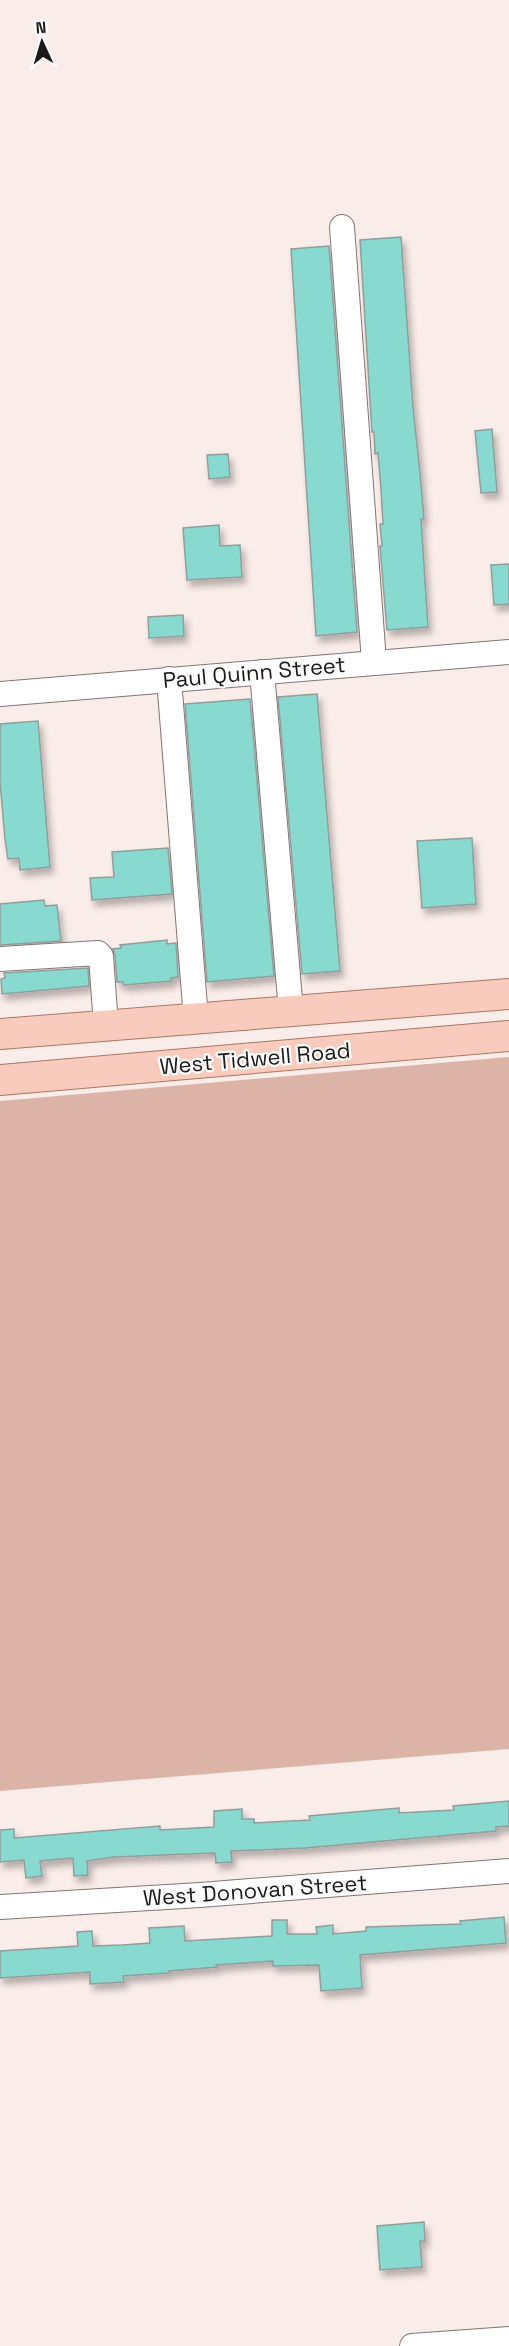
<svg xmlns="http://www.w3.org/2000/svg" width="509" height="2346" viewBox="0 0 509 2346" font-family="'Space Grotesk',sans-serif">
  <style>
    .green { fill: #dcb4a7 }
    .building { fill: #88dad0; stroke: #909e9c; stroke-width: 1.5; filter: url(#shadow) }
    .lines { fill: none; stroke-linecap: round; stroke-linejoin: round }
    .minor-casing { stroke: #817672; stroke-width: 26 }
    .major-casing { stroke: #a87767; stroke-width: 32 }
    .minor { stroke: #fff; stroke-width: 24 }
    .major { stroke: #f8cbbd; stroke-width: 30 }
    .labels { text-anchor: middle; stroke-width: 4.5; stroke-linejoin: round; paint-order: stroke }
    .street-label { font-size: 22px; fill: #1e1918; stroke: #fff }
  </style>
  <defs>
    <filter id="shadow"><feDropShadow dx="3.5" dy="6" stdDeviation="3" flood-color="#0004"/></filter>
  </defs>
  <rect width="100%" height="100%" fill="#faece8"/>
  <!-- green -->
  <polygon class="green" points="509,1057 509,1749 0,1791 0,1101"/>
  <!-- building -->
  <g class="building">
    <polygon points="401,237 413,407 420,473 424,519 421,519 428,627 387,630 380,546 382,546 380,524 383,524 381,489 378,453 375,454 374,432 372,432 360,240"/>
    <polygon points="329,246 357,632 316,636 291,249"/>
    <polygon points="492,429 497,492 481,493 475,431"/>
    <polygon points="228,454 230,477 209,479 207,455"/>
    <polygon points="219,525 220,546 240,545 242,577 187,580 183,528"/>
    <polygon points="509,564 509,604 494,605 491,565"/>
    <polygon points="183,615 184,636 149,638 148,617"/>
    <polygon points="317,694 340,971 302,974 278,697"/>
    <polygon points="250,699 274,976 207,982 185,704"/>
    <polygon points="38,721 50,867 20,870 19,858 8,859 5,839 0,782 0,724"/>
    <polygon points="472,838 476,904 422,908 417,841"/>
    <polygon points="168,848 172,894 92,900 90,878 114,877 112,852"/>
    <polygon points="44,900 45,906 57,905 61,941 0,945 0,904"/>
    <polygon points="167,940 167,944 176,943 178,977 171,978 171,981 124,985 123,982 117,982 115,955 113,949 121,948 120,945"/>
    <polygon points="88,968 89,986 2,994 1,979 5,978 4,973"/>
    <polygon points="509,1801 509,1826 496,1827 496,1831 305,1848 231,1851 232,1862 216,1863 215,1853 114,1857 87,1861 88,1875 74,1876 73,1858 40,1861 42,1876 26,1878 24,1860 0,1862 0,1830 14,1829 14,1838 160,1826 160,1830 214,1827 214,1811 242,1809 242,1819 254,1819 254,1823 310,1820 309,1816 399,1808 399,1813 454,1810 453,1806"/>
    <polygon points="504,1917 506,1943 360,1955 362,1988 321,1991 319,1965 273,1966 273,1961 216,1965 217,1967 169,1971 169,1973 123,1976 124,1982 90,1984 90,1972 0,1978 0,1951 78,1946 77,1932 92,1931 93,1946 122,1945 150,1943 149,1928 184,1926 185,1941 272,1936 272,1920 287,1920 287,1934 317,1934 316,1927 333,1925 333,1934 366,1931 366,1927 461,1924 460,1921"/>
    <polygon points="424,2222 425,2241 420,2241 422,2267 380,2270 377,2226"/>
  </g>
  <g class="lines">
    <defs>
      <g id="minor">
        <polyline points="342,227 374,662"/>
        <polyline points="262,672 291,1011"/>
        <polyline points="169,679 196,1019"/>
        <polyline points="0,694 509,652"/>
        <polyline points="0,959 98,953 101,956 106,1026"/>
        <polyline points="0,1907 200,1895 509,1871"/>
        <polyline points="412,2346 509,2339"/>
      </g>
      <g id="major">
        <polyline points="0,1034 509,994"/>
        <polyline points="0,1080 509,1036"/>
      </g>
    </defs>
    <!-- minor casing -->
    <use href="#minor" class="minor-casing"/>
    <!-- major casing -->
    <use href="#major" class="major-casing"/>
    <!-- minor -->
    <use href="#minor" class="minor"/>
    <!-- major -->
    <use href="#major" class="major"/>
  </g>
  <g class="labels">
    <!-- street labels -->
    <g class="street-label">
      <text transform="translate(254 672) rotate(-5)" y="8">Paul Quinn Street</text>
      <text transform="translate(255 1058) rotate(-5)" y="8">West Tidwell Road</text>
      <text transform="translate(255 1890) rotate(-4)" y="8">West Donovan Street</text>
    </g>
  </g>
  <!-- north arrow -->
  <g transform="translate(42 42) rotate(356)" stroke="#ffffff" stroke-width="4.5" paint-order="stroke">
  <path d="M0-4.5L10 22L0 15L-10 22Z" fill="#1e1918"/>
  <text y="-9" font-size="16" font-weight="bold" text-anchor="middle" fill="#1e1918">N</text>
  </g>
</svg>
